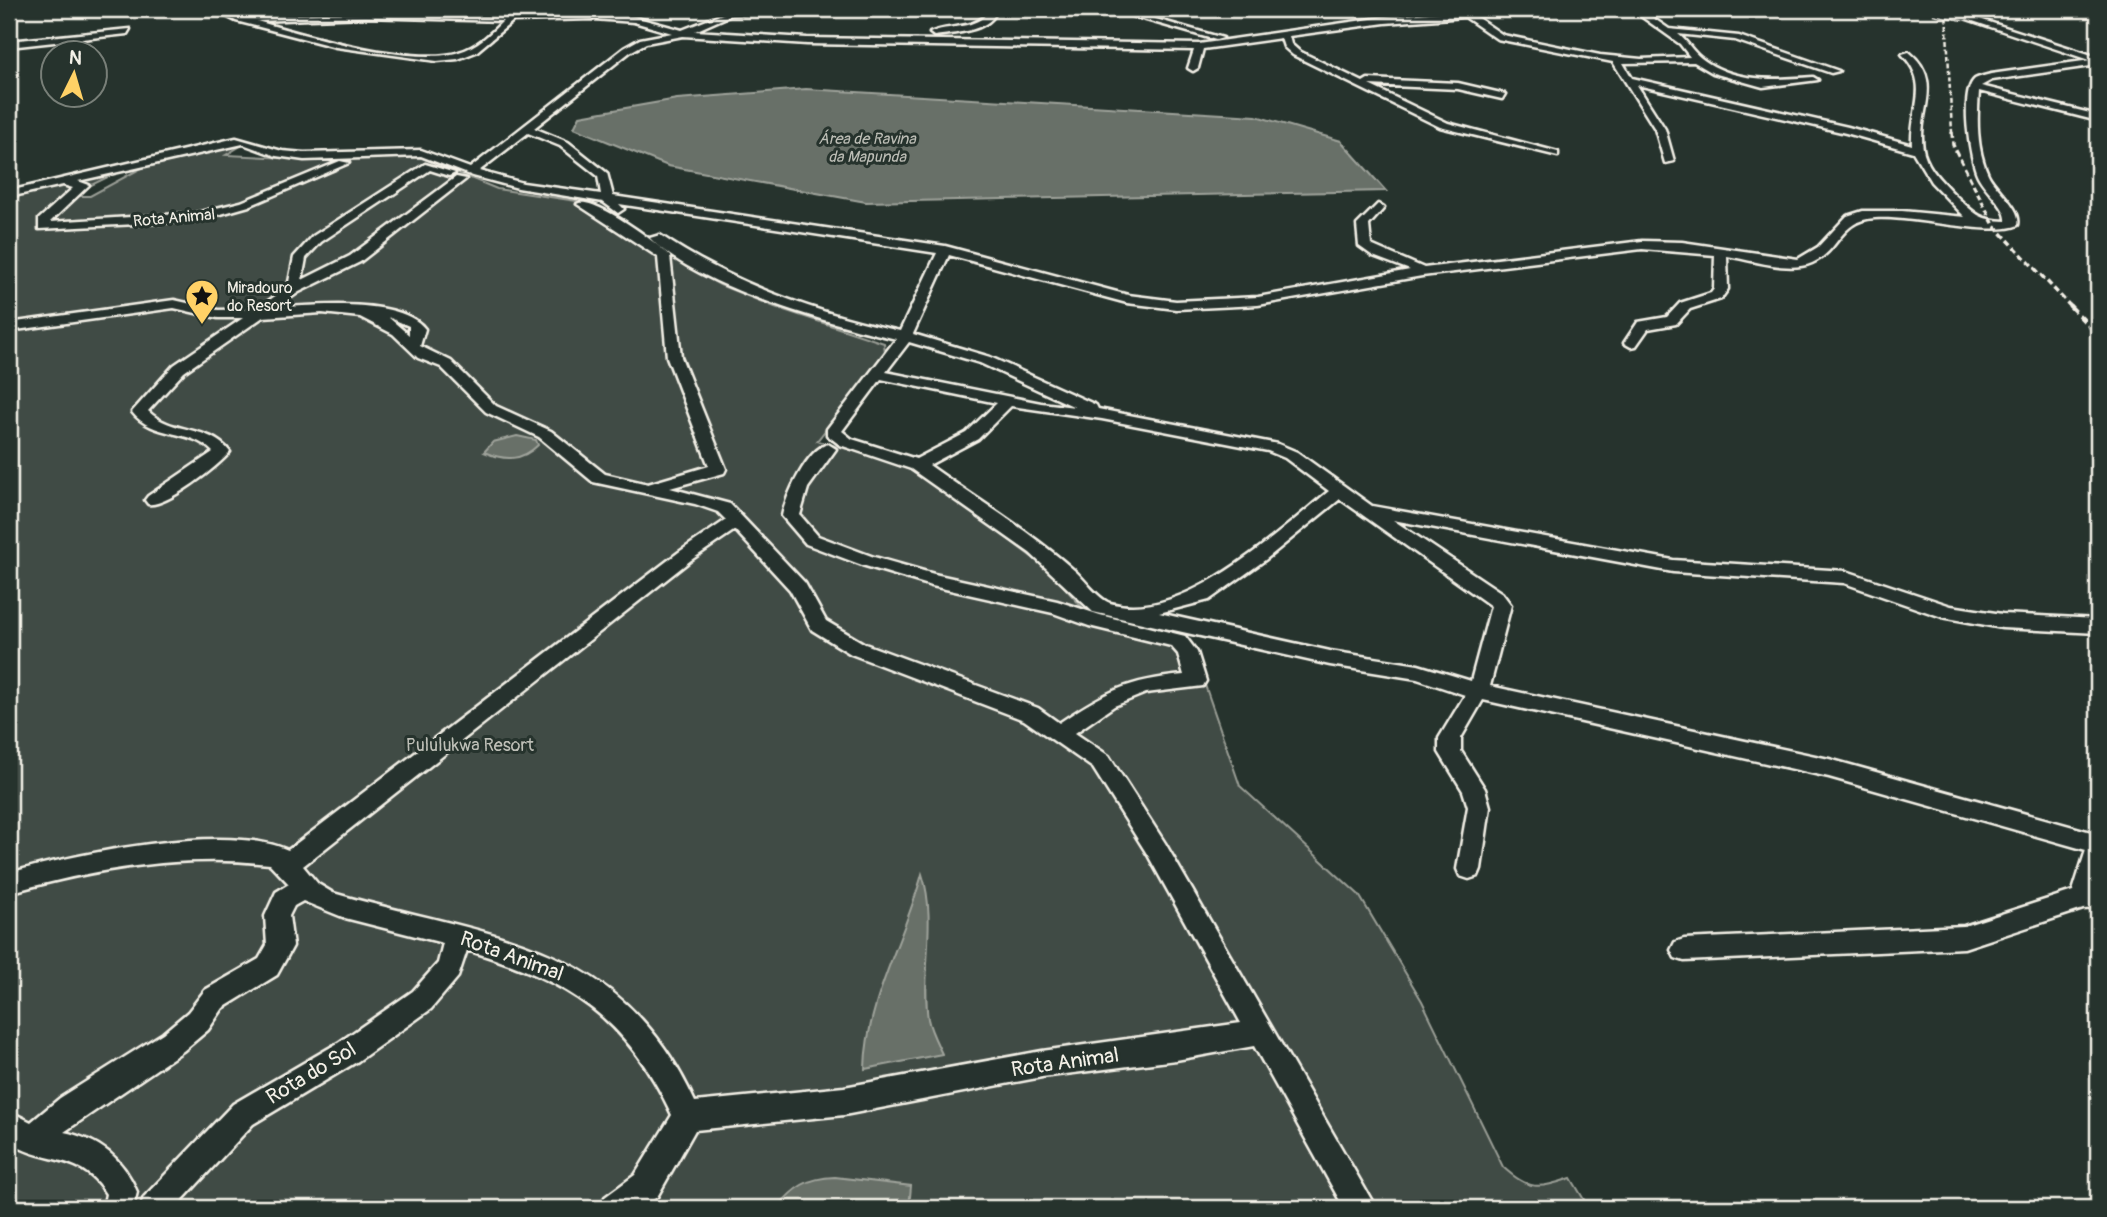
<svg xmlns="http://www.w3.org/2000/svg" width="2107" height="1217" viewBox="0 0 2107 1217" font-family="Pangolin,sans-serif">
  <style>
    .green { fill: #414b45; stroke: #9a9e96; stroke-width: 2 }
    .water { fill: #676f68; stroke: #9fa39b; stroke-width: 2 }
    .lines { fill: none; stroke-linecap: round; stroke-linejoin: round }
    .minor-casing { stroke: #f4f1e8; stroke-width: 5 }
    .tertiary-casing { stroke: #f4f1e8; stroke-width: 5 }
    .minor { fill: #26332d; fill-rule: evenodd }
    .tertiary { fill: #26332d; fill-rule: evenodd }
    .rail-far2 { stroke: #f4f1e8; stroke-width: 2.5; stroke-dasharray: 5 2.5; stroke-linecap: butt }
    .rail-far1 { stroke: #f4f1e8; stroke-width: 3.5; stroke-dasharray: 6 3.5; stroke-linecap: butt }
    .rail { stroke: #f4f1e8; stroke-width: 4.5; stroke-dasharray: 9 4.5; stroke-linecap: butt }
    .tertiary-bridge-casing { stroke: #f4f1e8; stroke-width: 13; stroke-linecap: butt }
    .tertiary-bridge { stroke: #26332d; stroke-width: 10 }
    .labels { text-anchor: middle; stroke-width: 6; stroke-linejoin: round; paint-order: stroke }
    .far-water-label { font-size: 16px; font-style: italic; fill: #bcbdb5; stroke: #26332d }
    .far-street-label { font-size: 16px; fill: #f4f1e8; stroke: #26332d }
    .far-poi-label { font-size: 16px; fill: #f4f1e8; stroke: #26332d; text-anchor: start }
    .park-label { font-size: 18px; fill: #bebfb7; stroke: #26332d }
    .near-street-label { font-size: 21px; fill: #f4f1e8; stroke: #26332d }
  </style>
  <rect width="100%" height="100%" fill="#26332d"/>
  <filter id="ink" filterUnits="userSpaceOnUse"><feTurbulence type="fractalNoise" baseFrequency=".0143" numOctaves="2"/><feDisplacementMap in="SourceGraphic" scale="14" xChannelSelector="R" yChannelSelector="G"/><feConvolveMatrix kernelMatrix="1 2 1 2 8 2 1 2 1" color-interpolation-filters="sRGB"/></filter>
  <g filter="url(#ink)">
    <!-- green -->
    <path class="green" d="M 244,144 L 226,155 L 311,159 L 417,156 L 497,189 L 590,203 L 672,258 L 720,285 L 775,307 L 884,343 L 885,353 L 817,441 L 866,454 L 908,469 L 946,492 L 1050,571 L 1089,615 L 1178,635 L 1190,642 L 1240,786 L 1359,895 L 1422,1001 L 1503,1167 C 1529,1191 1538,1189 1571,1178 L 1589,1208 L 9,1208 L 9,196 L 120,171 L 85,188 L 77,196 L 90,196 L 147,165 Z"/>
    <!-- water -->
    <g class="water">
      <polygon points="806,89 1256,116 1341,141 1386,191 866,202 668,166 574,128 580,116 677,99"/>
      <path d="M 517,436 L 536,440 L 538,445 C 522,461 505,461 484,452 L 493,442 Z"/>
      <path d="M 922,874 C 937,919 921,971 928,1019 C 930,1030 937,1043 942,1054 L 865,1069 C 866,1002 905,938 922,874 Z"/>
      <path d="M 835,1177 L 911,1186 L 909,1208 L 777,1208 C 794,1187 807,1178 835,1177 Z"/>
    </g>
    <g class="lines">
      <defs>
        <g id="minor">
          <path d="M 211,9 L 222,9 L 243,16 L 365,13 L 482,17 L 594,15 L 634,17 L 682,30 L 730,11 L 819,9 L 731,15 L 695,31 L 807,38 L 1199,44 L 1385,17 L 1463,10 L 1546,9 L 1475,16 L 1503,35 L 1600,55 L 1641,59 L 1690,57 L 1680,44 L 1631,9 L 1640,9 L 1669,29 L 1739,36 L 1839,71 L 1831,73 L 1735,40 L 1678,34 C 1687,41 1692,51 1701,58 C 1733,83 1775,80 1813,77 L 1818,80 L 1763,87 L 1713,73 L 1694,62 L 1623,63 L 1632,78 L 1848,127 L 1912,145 C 1910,107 1932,86 1902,54 L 1909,52 C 1947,83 1914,115 1924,153 C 1929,170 1944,184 1956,196 C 1975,214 1979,220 2006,221 C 2008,208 1985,190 1978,176 C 1970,160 1959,92 1975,79 C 1979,77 1987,75 1991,74 L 2098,59 L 2098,65 L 1992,80 L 1981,86 L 2098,115 L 2098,121 L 1979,91 C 1977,119 1976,148 1988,174 C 1995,189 2022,208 2018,225 C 1993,237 1911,215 1875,218 C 1839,220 1840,251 1812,263 C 1789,273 1752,260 1727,256 L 1728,289 L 1721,299 L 1690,309 L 1676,324 L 1648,329 L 1636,346 L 1631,347 L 1624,343 L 1638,322 L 1667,317 L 1680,303 L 1711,293 L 1714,289 L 1715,255 L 1642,249 L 1422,276 L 1258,305 L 1176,309 L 1127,303 L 949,255 L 913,334 L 990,357 L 1096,405 L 1098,409 L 1278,444 L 1297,452 L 1372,506 L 1673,560 L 1846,571 L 1951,606 L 2002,614 L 2098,619 L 2098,633 L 2002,628 L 1942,617 L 1844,583 L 1673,572 L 1393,520 L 1502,593 L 1511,605 L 1490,686 L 1829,759 L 2098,834 L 2098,908 L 2083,909 L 1964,948 L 1684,961 L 1675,958 L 1671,950 L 1675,942 L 1684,939 L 1964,926 L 2073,891 L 2086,850 L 1829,777 L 1483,700 L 1461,738 L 1461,751 L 1485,789 L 1490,807 L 1481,869 L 1478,876 L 1469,879 L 1460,876 L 1457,869 L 1468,807 L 1463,791 L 1439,752 L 1439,738 L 1465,695 L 1417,679 L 1330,665 L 1093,612 L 1030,553 L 911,469 L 840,445 L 827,435 L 827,429 L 896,339 C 831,324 695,286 650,238 L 660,235 C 733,284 815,313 900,331 L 937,253 L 619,204 L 624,209 L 618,213 L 603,202 L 518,188 L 473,176 L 421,156 L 304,160 L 276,156 L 243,144 L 78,181 L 89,185 L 50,222 L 196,213 L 241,202 L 340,161 L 349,163 L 249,206 L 196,221 L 39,229 L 39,219 L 73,188 L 63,185 L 9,197 L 9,191 L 236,138 L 282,151 L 304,153 L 421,150 L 470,168 L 624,48 L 640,39 L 672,33 L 634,22 L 594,19 L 513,21 L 476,52 L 458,59 L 437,61 L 336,47 L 236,21 ZM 365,17 L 503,21 C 491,33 477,47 459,52 C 414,67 304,35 257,21 ZM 1465,17 L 1497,39 L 1613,62 L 1655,129 L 1665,163 L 1674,161 L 1665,129 L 1637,85 L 1846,133 L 1913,152 L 1931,182 L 1965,217 L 1902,211 L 1863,211 L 1847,216 L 1818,247 L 1798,259 L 1682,242 L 1642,241 L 1424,268 L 1371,245 L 1369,225 L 1384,208 L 1378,204 L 1357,225 L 1359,246 L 1373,256 L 1410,270 L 1258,297 L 1176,301 L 1128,295 L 945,246 L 613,196 L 607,173 L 568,142 L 534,128 L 630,52 L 646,43 L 683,36 L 807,44 L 1194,50 L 1188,68 L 1193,71 L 1198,68 L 1203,49 L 1281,38 L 1284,47 L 1293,55 L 1440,127 L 1558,156 L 1558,152 L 1448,123 L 1369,85 L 1458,89 L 1502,99 L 1505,94 L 1458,83 L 1368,79 L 1363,82 L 1299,51 L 1291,44 L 1289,36 L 1385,23 ZM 528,133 L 560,146 L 598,176 L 601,194 L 523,183 L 479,171 ZM 909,342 L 980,363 L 1075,407 L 1041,403 L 886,372 ZM 881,379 L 997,403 L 966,433 L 916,459 L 852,439 L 842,431 ZM 1011,406 L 1102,419 L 1268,451 L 1285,458 L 1329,491 C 1277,533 1182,624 1110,603 C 1098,599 1085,580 1075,571 C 1030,531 978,500 929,465 L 978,439 ZM 1340,499 L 1491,606 L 1471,681 L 1418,665 L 1330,651 L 1159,613 L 1209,600 L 1265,560 Z"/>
          <polygon points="1108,9 1120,9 1223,38 1216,40"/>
          <path d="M 989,10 L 996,12 C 988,32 953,33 934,36 L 930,33 C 947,24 978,31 989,10 Z"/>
          <polygon points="130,29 127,34 9,47 9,41"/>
          <path d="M 425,164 L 455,173 L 449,176 L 430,170 L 321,242 L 306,258 L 302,280 L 350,256 L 456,177 L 466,179 L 360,262 L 299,292 L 276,308 C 313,305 402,297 425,329 L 420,346 L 451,361 L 496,406 L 551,431 L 605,474 L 648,484 L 709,466 L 667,357 L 658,257 L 577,204 C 591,194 658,243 670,256 L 681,357 L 726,469 L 724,473 L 670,488 L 730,504 L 805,583 L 826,621 L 865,644 L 1038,708 L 1059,723 C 1105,692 1128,680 1184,675 L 1178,654 L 1171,646 L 1089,626 L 1053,613 L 932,586 L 862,565 L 806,544 L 782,516 C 786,496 807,449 828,444 L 836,449 L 808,488 L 800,515 L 818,536 L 874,557 L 934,574 L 1057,601 L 1100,615 L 1185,636 L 1197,652 L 1206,681 L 1203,686 L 1146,693 L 1114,706 L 1075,733 L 1109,756 L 1165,843 L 1376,1208 L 1344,1208 L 1254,1046 L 1176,1060 L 1042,1077 L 844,1115 L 695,1130 L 657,1197 L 641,1208 L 601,1208 L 605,1197 L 635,1175 L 672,1115 C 626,1016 569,981 467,950 L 458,977 L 431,1009 L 358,1061 L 253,1124 L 175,1208 L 140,1208 L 144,1197 L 233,1104 L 338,1043 L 413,991 L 438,963 L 443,943 L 345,918 L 303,901 L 294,906 L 289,916 L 293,946 L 277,975 L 223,1008 L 208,1030 L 183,1051 L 64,1132 C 100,1140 123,1158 137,1192 L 133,1208 L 103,1208 L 106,1194 C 82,1152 44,1165 9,1142 L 9,1111 L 31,1122 L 60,1098 L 163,1033 L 188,1012 L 205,990 L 259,959 L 267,945 L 265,916 L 276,892 L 289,884 L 270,864 C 181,854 94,869 9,893 L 9,873 C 75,854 225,822 288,850 L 679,552 L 726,520 L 718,512 L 695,504 L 593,482 L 539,437 L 486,412 L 441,367 L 418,358 L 393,334 L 360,317 L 322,313 L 263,317 L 184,372 L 148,411 C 172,435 209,424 230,452 C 219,466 165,508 148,504 L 145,500 L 148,496 L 213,452 C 191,428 153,439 132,412 L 174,365 L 243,318 L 218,318 L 174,308 L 9,331 L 9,323 L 174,300 L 218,310 L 257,309 L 288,287 L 294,257 L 313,236 ZM 388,317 L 409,326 L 409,335 ZM 735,530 L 790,590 L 812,630 L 851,654 L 1024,720 L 1093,768 L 1149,857 L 1241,1023 L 1042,1051 L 844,1087 L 695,1102 C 619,936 487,938 333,893 L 318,884 L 303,866 L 691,560 Z"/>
        </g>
        <polygon id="tertiary" points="1961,13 2098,57 2098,63 1961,17"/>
      </defs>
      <!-- minor casing -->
      <use href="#minor" class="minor-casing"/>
      <!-- tertiary casing -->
      <use href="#tertiary" class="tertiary-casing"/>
      <!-- minor -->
      <use href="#minor" class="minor"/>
      <!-- tertiary -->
      <use href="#tertiary" class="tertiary"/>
      <!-- rail-far2 -->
      <polyline class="rail-far2" points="1946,9 1952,133"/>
      <!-- rail-far1 -->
      <polyline class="rail-far1" points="1952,132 1953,145 1994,225 2071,307"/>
      <!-- rail -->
      <polyline class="rail" points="2069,305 2098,335"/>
      <defs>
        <polyline id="tertiary-bridge" points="1934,9 1964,15"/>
      </defs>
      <!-- tertiary-bridge casing -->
      <use href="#tertiary-bridge" class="tertiary-bridge-casing"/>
      <!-- tertiary-bridge -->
      <use href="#tertiary-bridge" class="tertiary-bridge"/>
    </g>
  </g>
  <!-- icons -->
  <defs>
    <symbol id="sight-pin" viewBox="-11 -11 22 30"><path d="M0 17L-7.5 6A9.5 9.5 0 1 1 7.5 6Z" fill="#ffd166" stroke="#26332d"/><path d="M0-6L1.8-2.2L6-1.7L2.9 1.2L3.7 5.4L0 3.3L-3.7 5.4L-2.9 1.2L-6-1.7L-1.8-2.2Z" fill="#111"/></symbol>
  </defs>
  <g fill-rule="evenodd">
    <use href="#sight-pin" x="183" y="277" width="38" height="52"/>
  </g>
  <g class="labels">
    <!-- far-water labels -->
    <g class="far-water-label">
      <text x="867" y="144">Área de Ravina<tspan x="867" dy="18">da Mapunda</tspan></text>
    </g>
    <!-- far-street labels -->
    <g class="far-street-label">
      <text transform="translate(174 217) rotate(-5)" y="6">Rota Animal</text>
    </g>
    <!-- far-poi labels -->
    <g class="far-poi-label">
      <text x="227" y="293">Miradouro<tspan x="227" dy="18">do Resort</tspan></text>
    </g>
    <!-- park labels -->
    <g class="park-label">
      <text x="470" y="751">Pululukwa Resort</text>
    </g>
    <!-- near-street labels -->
    <g class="near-street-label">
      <text transform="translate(512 956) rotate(20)" y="7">Rota Animal</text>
      <text transform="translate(1065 1062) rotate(-8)" y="7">Rota Animal</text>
      <text transform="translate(311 1073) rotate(-31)" y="7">Rota do Sol</text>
    </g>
  </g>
  <!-- margin -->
  <rect width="2107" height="1217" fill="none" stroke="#26332d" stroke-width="35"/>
  <rect x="18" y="18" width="2072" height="1182" fill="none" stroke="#f4f1e8" stroke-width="2.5" filter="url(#ink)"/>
  <!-- north arrow -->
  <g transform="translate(74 74) rotate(5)"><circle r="33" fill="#26332d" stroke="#787f78" stroke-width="2"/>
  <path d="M0-5L12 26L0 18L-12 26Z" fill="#ffd166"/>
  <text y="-10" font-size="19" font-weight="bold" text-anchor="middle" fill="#f4f1e8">N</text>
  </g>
</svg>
